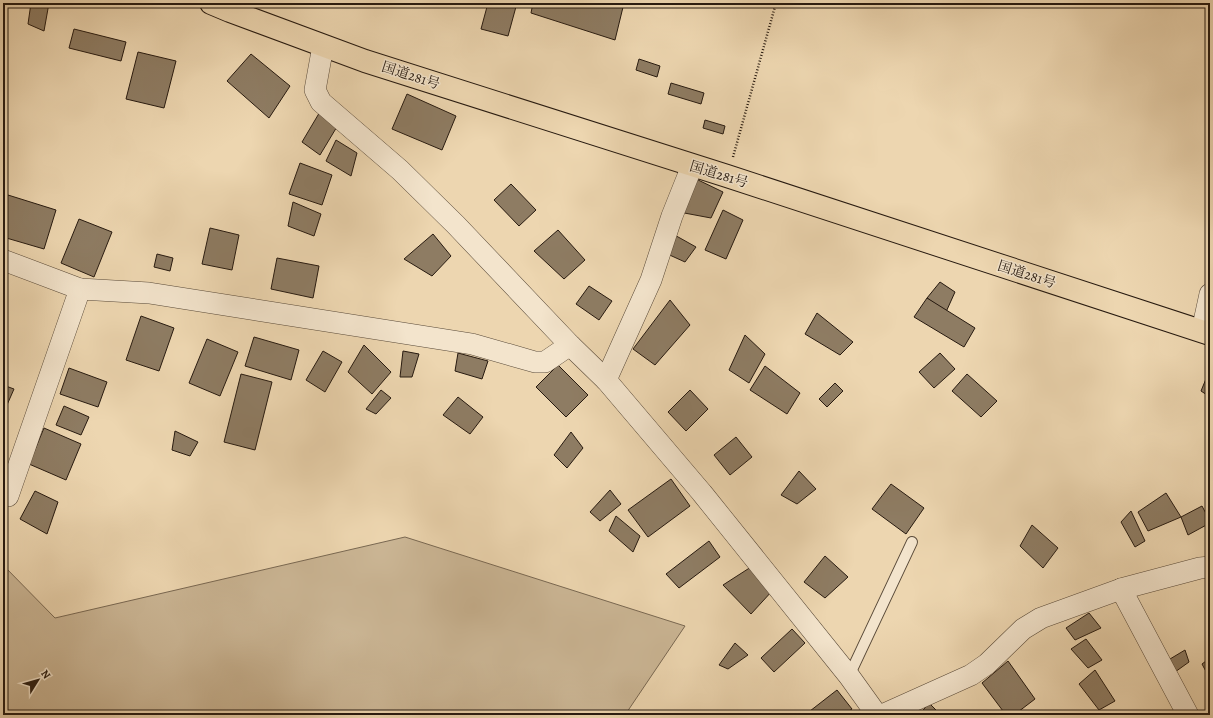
<svg xmlns="http://www.w3.org/2000/svg" width="1213" height="718" viewBox="0 0 1213 718" font-family="Alegreya,'Noto Serif JP',serif">
  <style>
    .green { fill: #cbb695; stroke: #796852 }
    .building { fill: #8e7c63; stroke: #271a10 }
    .lines { fill: none; stroke-linecap: round; stroke-linejoin: round }
    .lane-casing { stroke: #584938; stroke-width: 12 }
    .street-casing { stroke: #584938; stroke-width: 22 }
    .highway-casing { stroke: #271a10; stroke-width: 24 }
    .path { stroke: #271a10; stroke-width: 2.5; stroke-dasharray: 1 2; stroke-linecap: butt }
    .lane { stroke: #f3e4cc; stroke-width: 10 }
    .street { stroke: #f3e4cc; stroke-width: 21 }
    .highway { stroke: #edd6b0; stroke-width: 22 }
    .labels { text-anchor: middle; stroke-width: 3; stroke-linejoin: round; paint-order: stroke }
    .street-label { font-size: 14px; fill: #271a10; stroke: #f3e4cc }
  </style>
  <rect width="100%" height="100%" fill="#edd6b0"/>
  <filter id="stains"><feTurbulence type="fractalNoise" baseFrequency=".005" numOctaves="4"/><feColorMatrix values="0 0 0 0 .2 0 0 0 0 .09 0 0 0 0 .02 0 0 0 .5 -.17"/></filter>
  <radialGradient id="worn" r=".72"><stop offset=".6" stop-color="#630" stop-opacity="0"/><stop offset="1" stop-color="#630" stop-opacity=".3"/></radialGradient>
  <!-- green -->
  <polygon class="green" points="405,537 685,626 625,715 3,715 3,565 55,618"/>
  <!-- building -->
  <g class="building">
    <polygon points="31,3 49,3 44,31 28,24"/>
    <polygon points="488,3 517,3 508,36 481,29"/>
    <polygon points="533,3 624,3 615,40 531,13"/>
    <polygon points="74,29 126,42 121,61 69,48"/>
    <polygon points="138,52 176,61 164,108 126,99"/>
    <polygon points="251,54 290,86 269,118 227,81"/>
    <polygon points="639,59 660,66 657,77 636,70"/>
    <polygon points="671,83 704,93 701,104 668,94"/>
    <polygon points="407,94 456,116 442,150 392,129"/>
    <polygon points="321,110 338,125 320,155 302,142"/>
    <polygon points="705,120 725,126 723,134 703,128"/>
    <polygon points="336,140 357,153 351,176 326,161"/>
    <polygon points="300,163 332,175 322,205 289,194"/>
    <polygon points="694,178 723,192 711,218 679,212"/>
    <polygon points="511,184 536,210 519,226 494,200"/>
    <polygon points="8,195 56,210 44,249 3,237 3,211"/>
    <polygon points="293,202 321,214 314,236 288,226"/>
    <polygon points="723,210 743,220 726,259 705,250"/>
    <polygon points="79,219 112,232 94,277 61,263"/>
    <polygon points="210,228 239,235 232,270 202,264"/>
    <polygon points="558,230 585,260 564,279 534,251"/>
    <polygon points="671,233 696,247 685,262 663,252"/>
    <polygon points="433,234 451,256 432,276 404,259"/>
    <polygon points="157,254 173,258 170,271 154,267"/>
    <polygon points="277,258 319,266 313,298 271,289"/>
    <polygon points="940,282 955,292 946,312 927,298"/>
    <polygon points="589,286 612,301 599,320 576,304"/>
    <polygon points="927,298 975,328 964,347 914,317"/>
    <polygon points="670,300 690,325 655,365 633,349"/>
    <polygon points="817,313 853,342 840,355 805,334"/>
    <polygon points="141,316 174,328 159,371 126,360"/>
    <polygon points="745,335 765,354 749,383 729,370"/>
    <polygon points="254,337 299,350 291,380 245,366"/>
    <polygon points="207,339 238,352 220,396 189,383"/>
    <polygon points="364,345 391,372 372,394 348,372"/>
    <polygon points="323,351 342,362 325,392 306,380"/>
    <polygon points="403,351 419,354 412,377 400,377"/>
    <polygon points="458,353 488,361 482,379 455,371"/>
    <polygon points="940,353 955,369 934,388 919,372"/>
    <polygon points="558,365 588,395 566,417 536,387"/>
    <polygon points="765,366 800,393 787,414 750,390"/>
    <polygon points="69,368 107,382 98,407 60,394"/>
    <polygon points="241,374 272,382 255,450 224,442"/>
    <polygon points="967,374 997,401 981,417 952,391"/>
    <polygon points="1208,374 1210,375 1210,397 1201,391"/>
    <polygon points="835,383 843,391 827,407 819,399"/>
    <polygon points="3,385 14,389 3,414"/>
    <polygon points="381,390 391,398 376,414 366,409"/>
    <polygon points="690,390 708,409 686,431 668,412"/>
    <polygon points="458,397 483,417 470,434 443,415"/>
    <polygon points="64,406 89,417 81,435 56,425"/>
    <polygon points="44,428 81,444 66,480 29,464"/>
    <polygon points="175,431 198,442 190,456 172,450"/>
    <polygon points="571,432 583,448 567,468 554,455"/>
    <polygon points="736,437 752,457 730,475 714,455"/>
    <polygon points="799,471 816,489 797,504 781,495"/>
    <polygon points="671,479 690,506 648,537 628,510"/>
    <polygon points="891,484 924,508 906,534 872,509"/>
    <polygon points="610,490 621,504 600,521 590,512"/>
    <polygon points="35,491 58,502 47,534 20,519"/>
    <polygon points="1166,493 1181,517 1148,531 1138,512"/>
    <polygon points="1202,506 1210,521 1210,523 1188,535 1181,517"/>
    <polygon points="1131,511 1145,541 1135,547 1121,522"/>
    <polygon points="616,516 640,536 633,552 609,531"/>
    <polygon points="1032,525 1058,548 1043,568 1020,546"/>
    <polygon points="709,541 720,557 679,588 666,574"/>
    <polygon points="825,556 848,577 825,598 804,582"/>
    <polygon points="751,567 773,590 751,614 723,585"/>
    <polygon points="1089,613 1101,628 1075,640 1066,628"/>
    <polygon points="792,629 805,643 774,672 761,658"/>
    <polygon points="1086,639 1102,660 1088,668 1071,649"/>
    <polygon points="735,643 748,655 728,669 719,665"/>
    <polygon points="1185,650 1189,662 1168,677 1165,662"/>
    <polygon points="1210,658 1210,679 1202,664"/>
    <polygon points="1008,661 1035,699 1014,715 1006,715 982,683"/>
    <polygon points="1095,670 1115,701 1099,710 1079,684"/>
    <polygon points="837,690 852,709 843,715 813,715 810,711"/>
    <polygon points="929,703 941,715 919,715"/>
  </g>
  <g class="lines">
    <defs>
      <polyline id="lane" points="849,676 912,542"/>
      <g id="street">
        <polyline points="323,46 315,90 321,102 400,170 456,225 570,345 606,380 702,493 849,676 877,715"/>
        <polyline points="3,260 80,289 8,496 3,494"/>
        <polyline points="80,289 149,293 472,344 535,362 545,362 570,345"/>
        <polyline points="1202,331 1210,294"/>
        <polyline points="606,380 651,280 672,216 692,166"/>
        <polyline points="1121,589 1188,715"/>
        <polyline points="882,715 971,675 987,664 1023,629 1041,618 1121,589 1200,568 1210,567"/>
      </g>
      <polyline id="highway" points="211,3 230,11 365,61 727,176 1210,334"/>
    </defs>
    <!-- lane casing -->
    <use href="#lane" class="lane-casing"/>
    <!-- street casing -->
    <use href="#street" class="street-casing"/>
    <!-- highway casing -->
    <use href="#highway" class="highway-casing"/>
    <!-- path -->
    <polyline class="path" points="733,157 776,3"/>
    <!-- lane -->
    <use href="#lane" class="lane"/>
    <!-- street -->
    <use href="#street" class="street"/>
    <!-- highway -->
    <use href="#highway" class="highway"/>
  </g>
  <g class="labels">
    <!-- street labels -->
    <g class="street-label">
      <text transform="translate(411 75) rotate(18)" y="5">国道281号</text>
      <text transform="translate(719 174) rotate(17)" y="5">国道281号</text>
      <text transform="translate(1027 274) rotate(18)" y="5">国道281号</text>
    </g>
  </g>
  <!-- margin -->
  <rect width="1213" height="718" fill="none" stroke="#edd6b0" stroke-width="16"/>
  <rect x="4" y="4" width="1205" height="710" fill="none" stroke="#271a10" stroke-width="2"/>
  <rect x="8" y="8" width="1197" height="702" fill="none" stroke="#271a10"/>
  <!-- north arrow -->
  <g transform="translate(38 680) rotate(53)" stroke="#f3e4cc" stroke-width="3" paint-order="stroke">
  <path d="M0-3L7 15L0 10L-7 15Z" fill="#271a10"/>
  <text y="-6" font-size="11" font-weight="bold" text-anchor="middle" fill="#271a10">N</text>
  </g>
  <rect width="100%" height="100%" filter="url(#stains)"/>
  <rect width="100%" height="100%" fill="url(#worn)"/>
</svg>
